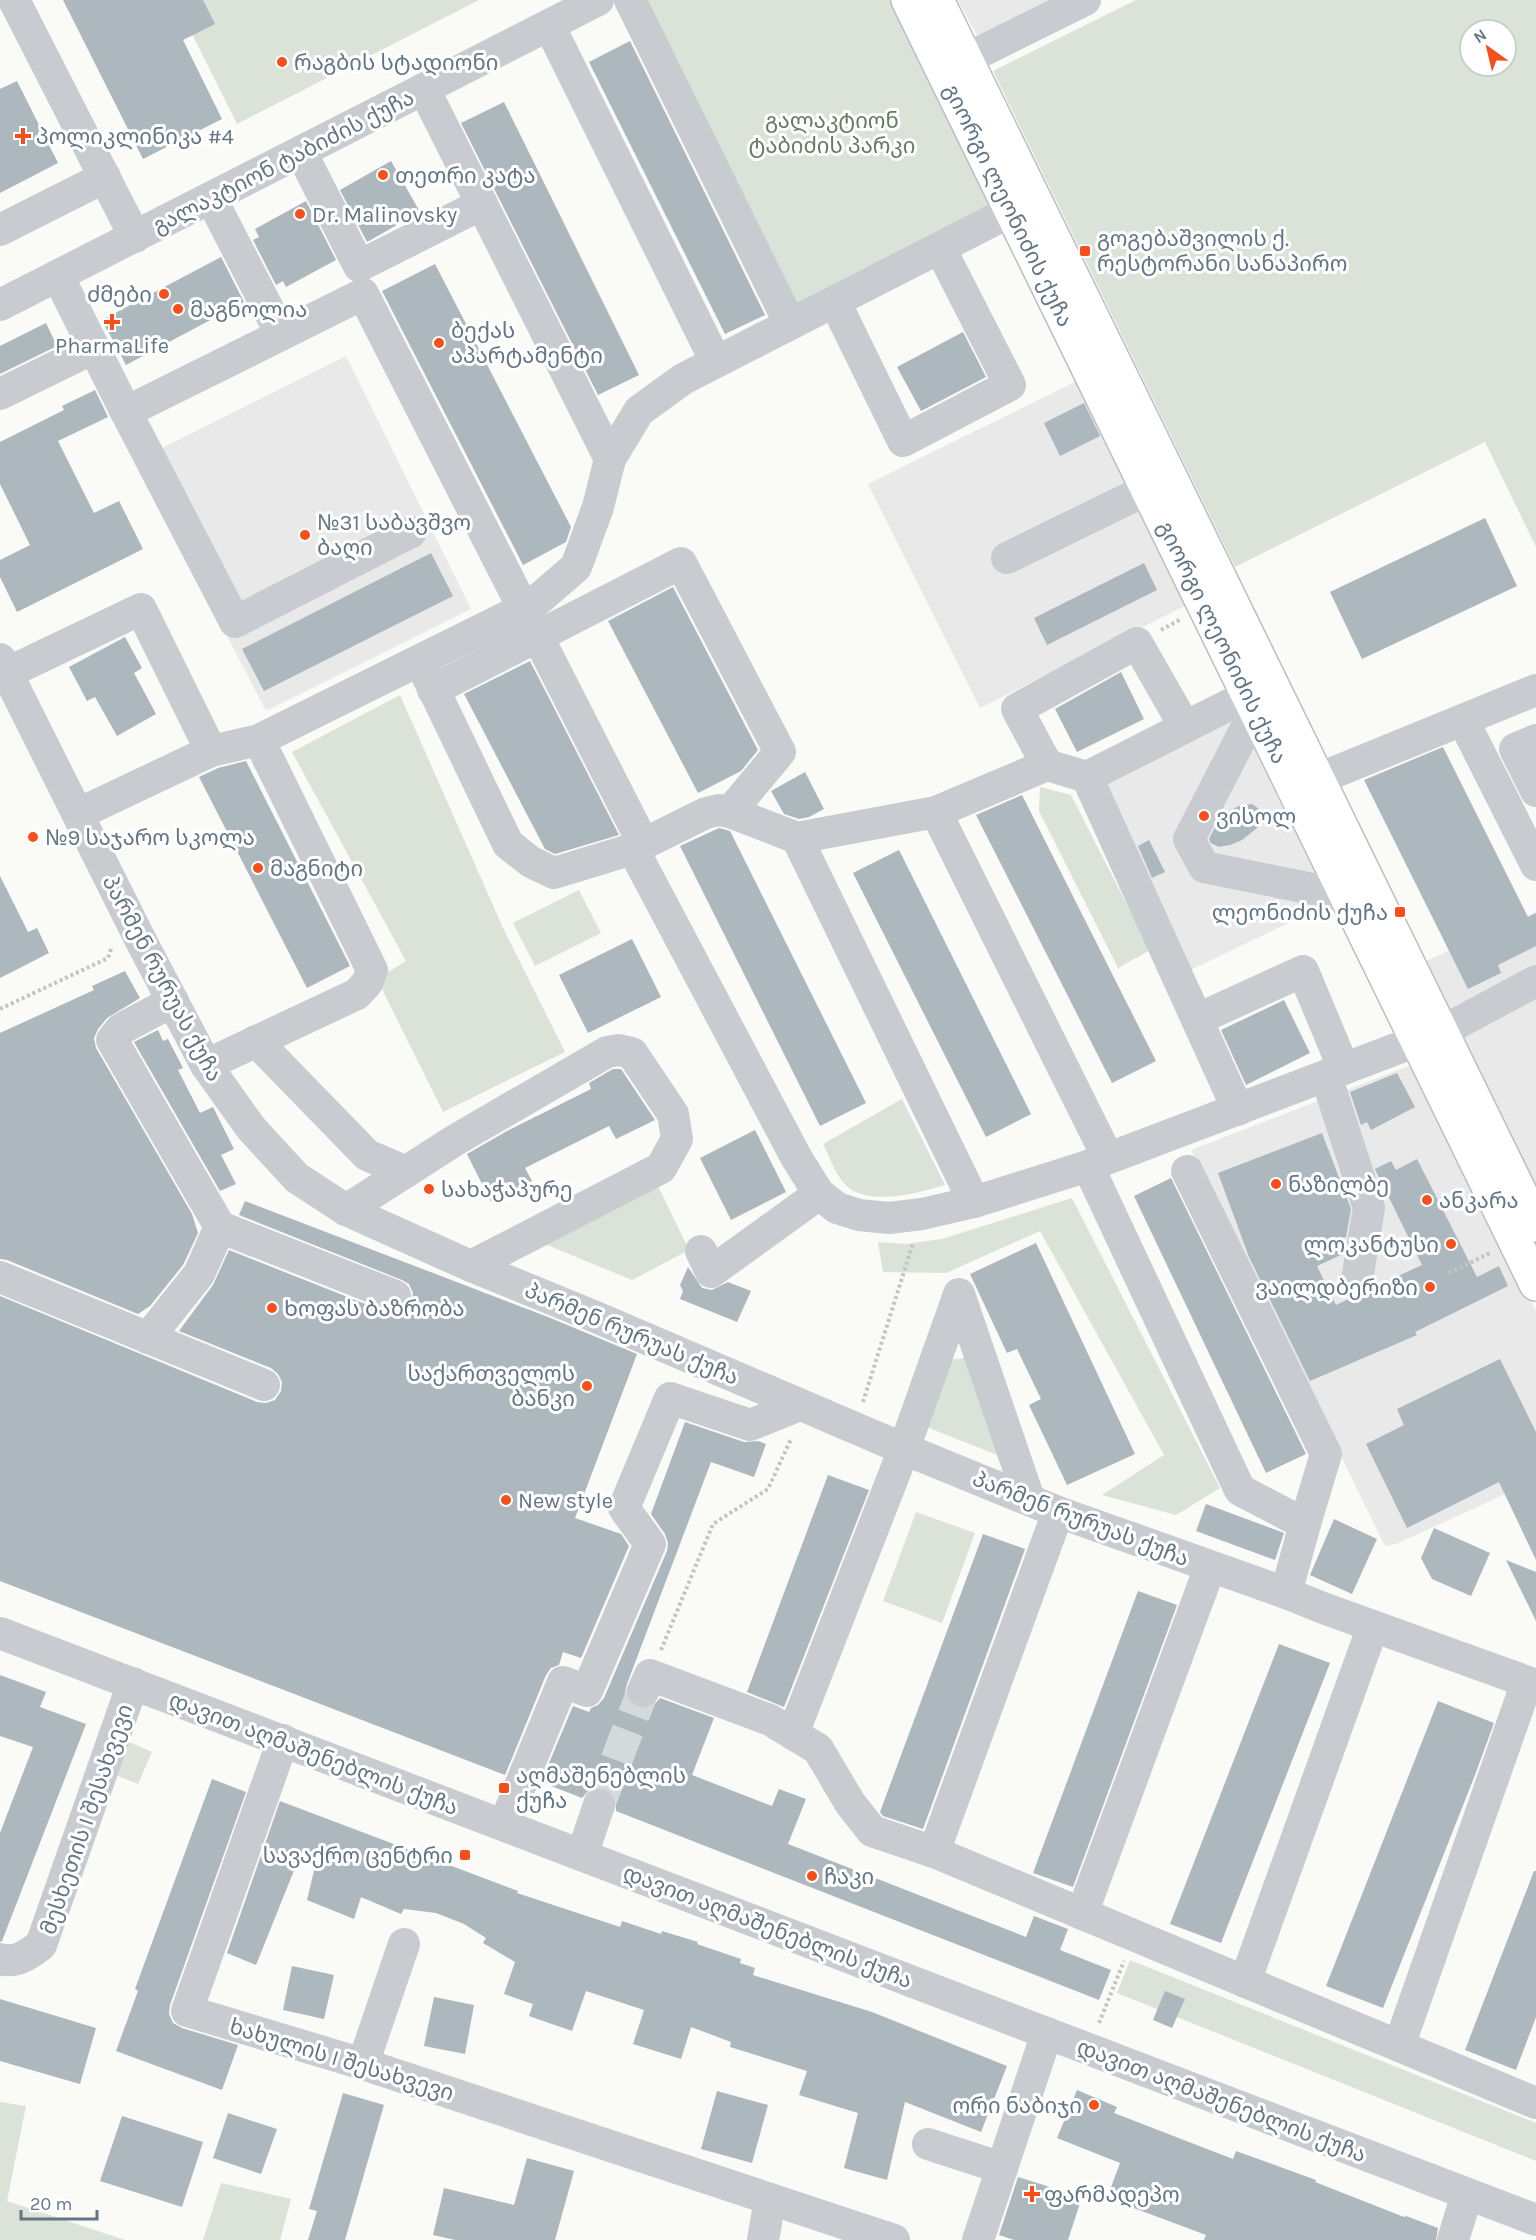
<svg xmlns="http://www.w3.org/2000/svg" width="1536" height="2240" viewBox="0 0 1536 2240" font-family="Karla,'Noto Sans Georgian',sans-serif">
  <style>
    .built { fill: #e8e9e8 }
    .green { fill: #dbe2d8; fill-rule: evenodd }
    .building { fill: #adb7be }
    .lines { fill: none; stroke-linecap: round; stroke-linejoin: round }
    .minor-tunnel { stroke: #d4d9db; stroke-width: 32; stroke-dasharray: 32 16; stroke-linecap: butt }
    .major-casing { stroke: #babfc3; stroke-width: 36 }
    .path { stroke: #c1c4c6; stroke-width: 4; stroke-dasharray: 3 3; stroke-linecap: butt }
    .minor { stroke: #c8ccd0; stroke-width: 32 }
    .major { stroke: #fff; stroke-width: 33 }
    .poi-dot { fill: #f54f1c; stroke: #fff; stroke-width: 2 }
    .labels { text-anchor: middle; stroke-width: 6; stroke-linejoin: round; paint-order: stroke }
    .poi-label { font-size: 22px; fill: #627686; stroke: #fff; text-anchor: start }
    .park-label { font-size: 22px; fill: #667c61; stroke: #fff }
    .street-label { font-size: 22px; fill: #627686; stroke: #fff }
  </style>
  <rect width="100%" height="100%" fill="#fafaf7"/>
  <!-- built -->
  <g class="built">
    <polygon points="958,0 1049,0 977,36"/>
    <polygon points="346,356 471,609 266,711 136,461"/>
    <polygon points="1079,380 1193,602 980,708 868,484"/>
    <polygon points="1247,706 1339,899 1184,973 1092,780"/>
    <polygon points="1536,912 1536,1195 1424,962"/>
    <polygon points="1419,1062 1536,1311 1536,1480 1396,1544 1385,1546 1191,1150"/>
  </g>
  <!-- green -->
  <g class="green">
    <polygon points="175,0 479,0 237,124"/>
    <polygon points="635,0 896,0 998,209 793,316"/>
    <path d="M 1136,0 L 1536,0 L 1536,547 L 1485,442 L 1235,567 L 993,71 ZM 1470,30 L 1506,30 L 1506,66 L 1470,66 Z"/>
    <polygon points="400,695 503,928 565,1052 443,1112 377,979 406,961 292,752"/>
    <polygon points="1040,787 1071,795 1150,950 1118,968 1039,811"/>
    <polygon points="579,890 601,933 535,966 513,923"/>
    <path d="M 902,1099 L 945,1185 C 918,1193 863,1209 842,1181 C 834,1170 829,1156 823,1144 Z"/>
    <polygon points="654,1178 689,1250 632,1280 535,1240"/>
    <polygon points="1072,1198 1220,1488 1176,1515 1102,1495 1164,1455 1040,1231 946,1273 883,1272 878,1242 905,1244 942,1239"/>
    <polygon points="974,1357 1005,1458 919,1424 948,1360"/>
    <polygon points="916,1512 975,1533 942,1623 883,1601"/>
    <polygon points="127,1741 152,1752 138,1784 113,1774"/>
    <polygon points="1130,1960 1536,2123 1536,2161 1117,1993"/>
    <polygon points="0,2102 26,2106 7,2201 125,2240 0,2240"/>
    <polygon points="221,2183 291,2199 280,2240 203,2240"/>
  </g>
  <!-- building -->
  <g class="building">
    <polygon points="63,0 203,0 215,24 183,40 222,119 143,159"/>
    <polygon points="630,41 765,315 725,334 589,62"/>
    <polygon points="17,81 58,163 0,193 0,89"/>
    <polygon points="504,102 639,375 598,395 461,123"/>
    <polygon points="391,161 420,212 367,242 340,190"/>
    <polygon points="306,201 336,260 286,287 283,281 276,285 253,240 259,237 255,229"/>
    <polygon points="221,257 244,302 126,365 102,320"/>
    <polygon points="435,264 571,527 566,542 523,565 382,291"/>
    <polygon points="46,323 57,346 0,374 0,346"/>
    <polygon points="963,332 986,377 921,411 897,367"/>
    <polygon points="95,390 108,417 58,441 94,513 119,501 143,549 17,612 0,577 0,560 30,545 0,484 0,442 64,410 62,406"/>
    <polygon points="1084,403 1100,436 1060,456 1044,423"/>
    <polygon points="1485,518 1517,586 1362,659 1330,592"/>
    <polygon points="431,553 453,596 264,691 242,649"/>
    <polygon points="1144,563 1157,590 1047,645 1034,618"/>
    <polygon points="673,587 758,750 741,771 698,793 608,621"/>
    <polygon points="125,637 142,668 134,673 156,714 117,736 95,697 87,701 69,667"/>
    <polygon points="530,661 619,835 555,854 545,849 464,694"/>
    <polygon points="1121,672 1144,719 1077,752 1055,709"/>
    <polygon points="1443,747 1528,917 1536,913 1536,946 1498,965 1501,973 1468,989 1364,780"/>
    <polygon points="246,761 350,966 307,988 199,777 218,768"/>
    <polygon points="805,772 824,809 809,817 799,819 784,814 771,791"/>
    <polygon points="1022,795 1156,1061 1112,1083 976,815"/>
    <polygon points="1252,804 1259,809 1262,824 1242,840 1230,845 1219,847 1211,843 1209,839 1222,814 1239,806"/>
    <polygon points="719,828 730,831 866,1103 820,1126 680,846"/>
    <polygon points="1149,840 1165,872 1152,878 1138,846"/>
    <polygon points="899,850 1031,1114 986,1137 853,873"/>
    <polygon points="0,876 28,932 37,928 49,953 0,978"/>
    <polygon points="632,939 661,997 588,1033 559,975"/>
    <polygon points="125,971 140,998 107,1018 98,1029 94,1038 96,1048 192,1214 198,1233 183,1265 150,1306 138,1314 7,1260 0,1259 0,1033 94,990 92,986"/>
    <polygon points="1284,1000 1310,1053 1246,1085 1221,1030"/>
    <polygon points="158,1030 163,1041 168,1039 183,1068 178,1070 200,1113 213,1107 234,1149 221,1155 236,1184 220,1191 134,1042"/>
    <polygon points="613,1069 621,1069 655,1120 616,1139 609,1126 525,1168 532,1181 491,1202 467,1154 507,1131 591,1089 589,1083"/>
    <polygon points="1397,1073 1415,1107 1371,1130 1367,1122 1361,1125 1350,1092"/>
    <polygon points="755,1130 786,1192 731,1220 700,1158"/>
    <polygon points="1322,1133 1351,1209 1346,1237 1341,1239 1344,1248 1343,1254 1317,1266 1336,1305 1353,1297 1364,1297 1372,1288 1422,1265 1375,1169 1391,1161 1396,1170 1417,1159 1477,1277 1499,1266 1508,1286 1415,1332 1417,1335 1310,1381 1249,1257 1218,1173"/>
    <polygon points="1171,1178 1306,1454 1266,1473 1134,1196"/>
    <polygon points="245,1201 548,1317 637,1354 575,1518 621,1534 629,1546 581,1658 563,1652 559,1665 551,1668 546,1675 505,1775 0,1581 0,1296 257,1402 266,1403 275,1400 281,1391 282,1382 278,1374 271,1368 179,1331 213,1285 229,1250 388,1313 398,1314 406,1310 411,1303 413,1293 409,1284 402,1280 239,1215"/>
    <polygon points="1036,1243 1135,1454 1067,1485 1029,1405 1041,1399 1017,1349 1007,1353 970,1274"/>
    <polygon points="688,1267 702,1288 712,1290 728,1282 751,1291 737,1322 680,1299 683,1291 680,1285"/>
    <polygon points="1500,1359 1536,1432 1536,1560 1499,1482 1407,1528 1366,1444 1404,1425 1397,1409"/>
    <polygon points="685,1422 744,1442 758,1441 766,1444 754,1477 711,1462 627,1684 625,1692 628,1701 636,1708 646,1709 654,1705 660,1698 714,1718 692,1775 772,1806 779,1789 806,1799 788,1844 1026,1937 1034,1916 1068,1929 1060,1950 1111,1970 1099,2000 616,1811 616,1801 613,1794 605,1788 595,1788 588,1791 582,1798 541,1782 573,1706 589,1712 591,1708 598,1705 604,1698 667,1551 668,1543 665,1534 651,1514"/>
    <polygon points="828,1475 869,1490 784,1707 747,1692"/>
    <polygon points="1206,1504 1284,1533 1275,1560 1196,1531"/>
    <polygon points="1334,1519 1377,1539 1352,1594 1310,1575"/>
    <polygon points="1434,1528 1490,1553 1471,1596 1432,1579 1421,1558"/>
    <polygon points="983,1534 1025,1549 923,1829 883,1816 880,1812"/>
    <polygon points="1506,1560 1536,1572 1536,1621"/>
    <polygon points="1138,1591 1177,1605 1073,1887 1033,1873"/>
    <polygon points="1279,1644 1330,1663 1221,1943 1170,1924"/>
    <polygon points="0,1675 46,1692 40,1707 86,1724 2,1941 0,1942 0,1833 33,1747 0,1736"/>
    <polygon points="1438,1701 1494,1723 1475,1775 1383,2008 1326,1986"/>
    <polygon points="212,1779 246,1792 170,2005 169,2014 173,2023 182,2028 238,2045 222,2090 116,2051 138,1991 135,1989"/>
    <polygon points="280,1801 518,1891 517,1893 620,1927 622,1921 661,1934 662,1931 698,1942 697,1944 741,1959 740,1963 755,1968 753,1975 872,2012 1007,2066 981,2132 905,2102 887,2180 844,2168 858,2113 799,2095 807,2071 730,2047 731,2042 691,2027 681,2059 633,2044 644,2010 586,1991 572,2031 529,2016 533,2004 504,1994 515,1962 483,1943 486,1938 464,1924 436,1913 404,1909 401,1914 361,1897 354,1919 307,1900 317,1858 301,1853 256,1965 227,1953"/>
    <polygon points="1534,1871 1536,1871 1536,2017 1516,2070 1465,2050"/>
    <polygon points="292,1966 334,1975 324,2019 283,2010"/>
    <polygon points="1165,1991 1185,1999 1172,2028 1153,2020"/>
    <polygon points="434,1997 474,2005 465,2054 424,2046"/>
    <polygon points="0,1999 96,2028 80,2084 0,2061"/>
    <polygon points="1077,2090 1117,2107 1114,2113 1233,2159 1236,2151 1316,2180 1315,2182 1404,2217 1406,2216 1438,2228 1436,2240 1204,2240 1206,2235 1107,2198 1120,2163 1057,2138"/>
    <polygon points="717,2091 768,2105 752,2163 701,2149"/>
    <polygon points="343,2093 384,2105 345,2240 308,2240 317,2211 309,2209"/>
    <polygon points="228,2113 277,2129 261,2174 213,2158"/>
    <polygon points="122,2116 203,2142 182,2207 100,2181"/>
    <polygon points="527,2158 574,2171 555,2240 455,2240 433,2235 444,2188 514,2205"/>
    <polygon points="1018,2177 1082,2197 1068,2240 1014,2240 999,2235"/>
  </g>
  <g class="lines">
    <!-- minor-tunnel -->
    <polyline class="minor-tunnel" points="599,1805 643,1691"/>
    <defs>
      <g id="major">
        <polyline points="908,0 1536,1284"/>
        <polyline points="937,0 1536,1225"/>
      </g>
    </defs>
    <!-- major casing -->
    <use href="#major" class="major-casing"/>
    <!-- path -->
    <g class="path">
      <polyline points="1161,630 1181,619"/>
      <polyline points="0,1009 108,958 112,946"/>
      <polyline points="1449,1273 1490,1253"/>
      <polyline points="863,1402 913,1243"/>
      <polyline points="661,1650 713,1524 768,1489 791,1439"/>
      <polyline points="1099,2023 1124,1961"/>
    </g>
    <!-- minor -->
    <g class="minor">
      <polyline points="14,0 135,237"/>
      <polyline points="630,0 790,324"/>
      <polyline points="549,25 716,362"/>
      <polyline points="966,59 1085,0"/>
      <polyline points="424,89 610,459"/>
      <polyline points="301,152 359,266 482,204"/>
      <polyline points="211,198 281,334"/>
      <polyline points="0,230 105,177"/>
      <polyline points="58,276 126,412 363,294 643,843"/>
      <polyline points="835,302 903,441 1010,385 940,248"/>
      <polyline points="0,305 598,0"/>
      <polyline points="0,394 94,348"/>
      <polyline points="126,412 235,622 411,532"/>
      <polyline points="1007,558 1148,489"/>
      <polyline points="0,659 140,939 206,1065 251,1128 297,1178 346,1210 366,1219 471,1266 591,1315 904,1449 1058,1512 1286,1593 1323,1608 1536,1685"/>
      <polyline points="420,661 508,844 531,862 554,873 633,849 706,813 719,810 730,812 797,838 936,812 1047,765 1087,777 1270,684"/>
      <polyline points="7,673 141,609 211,751"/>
      <polyline points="433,690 681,563 780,752 730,812"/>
      <polyline points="1256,709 1189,839 1204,867 1347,896"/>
      <polyline points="1463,720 1536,865"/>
      <polyline points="1536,740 1515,749 1536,791"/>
      <polyline points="1047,765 1017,709 1137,643 1185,727"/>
      <polyline points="1087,777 1238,1110"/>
      <polyline points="1318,779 1536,690"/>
      <polyline points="936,812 1108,1158"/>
      <polyline points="78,814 211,751 259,740 533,604 576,567 598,507 610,459 639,411 683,379 1033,200"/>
      <polyline points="797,838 974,1202"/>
      <polyline points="633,849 796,1157 819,1194 837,1208 859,1215 889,1218 922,1214 974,1202 1088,1166 1417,1041 1441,1032 1536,981"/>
      <polyline points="173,1001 121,1029 112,1040 220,1227 395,1296"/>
      <polyline points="1198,1019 1303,971 1344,1069"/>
      <polyline points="256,1041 367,1155 406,1172"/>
      <polyline points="206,1065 357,994 367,983 372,970 259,740"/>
      <polyline points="1326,1076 1369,1208 1357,1280"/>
      <polyline points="1088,1166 1240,1490 1305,1524 1286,1593"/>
      <polyline points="1187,1171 1326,1454 1305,1524"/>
      <polyline points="346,1210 457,1139 607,1052 619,1050 632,1053 673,1114 677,1139 661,1168 471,1266"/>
      <polyline points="701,1251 711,1272 819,1194"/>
      <polyline points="0,1277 264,1385"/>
      <polyline points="148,1338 199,1274 220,1227"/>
      <polyline points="0,1633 1536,2220"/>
      <polyline points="643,1691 650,1675 770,1720 818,1749 850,1803 872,1831 934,1852 1536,2103"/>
      <polyline points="793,1734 904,1449 959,1294 1029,1499"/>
      <polyline points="283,1740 187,2011 363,2064 894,2240"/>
      <polyline points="504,1825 563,1682 587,1691 650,1544 624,1508 670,1398 750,1425 800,1405"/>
      <polyline points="934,1852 1058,1512"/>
      <polyline points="582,1855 599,1805"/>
      <polyline points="1082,1914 1210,1567"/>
      <path d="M 0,1959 C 16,1964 29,1954 41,1945 L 133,1683"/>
      <polyline points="1245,1982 1373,1626"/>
      <polyline points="1399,2046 1527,1682"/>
      <polyline points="363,2064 404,1944"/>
      <polyline points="928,2144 1002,2168"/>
      <polyline points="763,2240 770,2199"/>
      <polyline points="978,2240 1047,2033"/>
      <polyline points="1453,2240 1467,2194"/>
    </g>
    <!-- major -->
    <use href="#major" class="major"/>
  </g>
  <!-- markers -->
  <g class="poi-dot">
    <circle cx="282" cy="62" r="6"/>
    <path d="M20 127h6v6h6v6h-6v6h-6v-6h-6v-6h6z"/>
    <circle cx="383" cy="175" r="6"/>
    <circle cx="300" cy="214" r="6"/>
    <rect x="1079" y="245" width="12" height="12" rx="3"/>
    <circle cx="164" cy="294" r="6"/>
    <circle cx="178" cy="309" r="6"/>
    <path d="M109 313h6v6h6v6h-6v6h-6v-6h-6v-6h6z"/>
    <circle cx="439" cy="343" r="6"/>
    <circle cx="305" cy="535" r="6"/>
    <circle cx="1204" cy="816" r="6"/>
    <circle cx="33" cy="837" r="6"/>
    <circle cx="258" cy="868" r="6"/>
    <rect x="1394" y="906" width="12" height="12" rx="3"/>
    <circle cx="1276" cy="1184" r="6"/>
    <circle cx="429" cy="1189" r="6"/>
    <circle cx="1427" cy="1200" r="6"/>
    <circle cx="1451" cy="1244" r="6"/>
    <circle cx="1430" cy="1287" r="6"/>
    <circle cx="272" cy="1308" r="6"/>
    <circle cx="587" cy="1386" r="6"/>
    <circle cx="506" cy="1500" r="6"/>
    <rect x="498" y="1782" width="12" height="12" rx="3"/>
    <rect x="459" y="1849" width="12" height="12" rx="3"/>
    <circle cx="812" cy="1876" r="6"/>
    <circle cx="1094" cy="2105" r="6"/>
    <path d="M1029 2185h6v6h6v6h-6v6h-6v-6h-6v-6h6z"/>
  </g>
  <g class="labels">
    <!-- poi labels -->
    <g class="poi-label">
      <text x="294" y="70">რაგბის სტადიონი</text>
      <text x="36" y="144">პოლიკლინიკა #4</text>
      <text x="395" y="183">თეთრი კატა</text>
      <text x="312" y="222">Dr. Malinovsky</text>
      <text x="1097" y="246">გოგებაშვილის ქ.<tspan x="1097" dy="25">რესტორანი სანაპირო</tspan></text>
      <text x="152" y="302" text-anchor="end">ძმები</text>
      <text x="190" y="317">მაგნოლია</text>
      <text x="451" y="338">ბექას<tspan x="451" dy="25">აპარტამენტი</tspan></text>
      <text x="112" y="353" text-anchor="middle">PharmaLife</text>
      <text x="317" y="530">№31 საბავშვო<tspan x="317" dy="25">ბაღი</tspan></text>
      <text x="1216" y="824">ვისოლ</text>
      <text x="45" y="845">№9 საჯარო სკოლა</text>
      <text x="270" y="876">მაგნიტი</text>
      <text x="1388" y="920" text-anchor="end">ლეონიძის ქუჩა</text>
      <text x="1288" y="1192">ნაზილბე</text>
      <text x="441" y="1197">სახაჭაპურე</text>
      <text x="1439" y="1208">ანკარა</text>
      <text x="1439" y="1252" text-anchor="end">ლოკანტუსი</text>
      <text x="1418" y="1295" text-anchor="end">ვაილდბერიზი</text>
      <text x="284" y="1316">Ხოფას Ბაზრობა</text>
      <text x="575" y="1381" text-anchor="end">საქართველოს<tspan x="575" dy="25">ბანკი</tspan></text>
      <text x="518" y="1508">New style</text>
      <text x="516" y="1783">აღმაშენებლის<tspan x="516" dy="25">ქუჩა</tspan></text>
      <text x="453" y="1863" text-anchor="end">სავაქრო ცენტრი</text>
      <text x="824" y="1884">ჩაკი</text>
      <text x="1082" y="2113" text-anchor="end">ორი ნაბიჯი</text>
      <text x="1044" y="2202">ფარმადეპო</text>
    </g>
    <!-- park labels -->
    <g class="park-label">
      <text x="832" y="128">გალაკტიონ<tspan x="832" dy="25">ტაბიძის პარკი</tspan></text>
    </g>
    <!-- street labels -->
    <g class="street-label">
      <text transform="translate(283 161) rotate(-27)" y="8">გალაკტიონ ტაბიძის ქუჩა</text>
      <text transform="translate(1009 205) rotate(64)" y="8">გიორგი ლეონიძის ქუჩა</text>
      <text transform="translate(1223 642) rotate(64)" y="8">გიორგი ლეონიძის ქუჩა</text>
      <text transform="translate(163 978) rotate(62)" y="8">პარმენ რურუას ქუჩა</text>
      <text transform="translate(632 1333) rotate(23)" y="8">პარმენ რურუას ქუჩა</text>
      <text transform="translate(1081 1518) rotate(21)" y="8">პარმენ რურუას ქუჩა</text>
      <text transform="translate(314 1753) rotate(21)" y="8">დავით აღმაშენებლის ქუჩა</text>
      <text transform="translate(86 1819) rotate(-71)" y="8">მესხეთის I შესახვევი</text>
      <text transform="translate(768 1926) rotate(21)" y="8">დავით აღმაშენებლის ქუჩა</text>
      <text transform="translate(342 2059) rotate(17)" y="8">ხახულის I შესახვევი</text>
      <text transform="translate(1222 2100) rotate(21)" y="8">დავით აღმაშენებლის ქუჩა</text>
    </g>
  </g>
  <!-- north arrow -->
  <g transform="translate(1488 48) rotate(326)"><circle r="28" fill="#ffffff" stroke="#c0c8cf" stroke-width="1.5"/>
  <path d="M0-4.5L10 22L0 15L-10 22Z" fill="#f54f1c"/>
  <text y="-9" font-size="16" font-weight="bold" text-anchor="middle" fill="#627686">N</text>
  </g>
  <!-- scale -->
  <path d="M21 2210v9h76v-9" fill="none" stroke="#627686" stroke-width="3"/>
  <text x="30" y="2210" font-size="18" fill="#627686" stroke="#ffffff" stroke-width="4.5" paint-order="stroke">20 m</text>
</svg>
